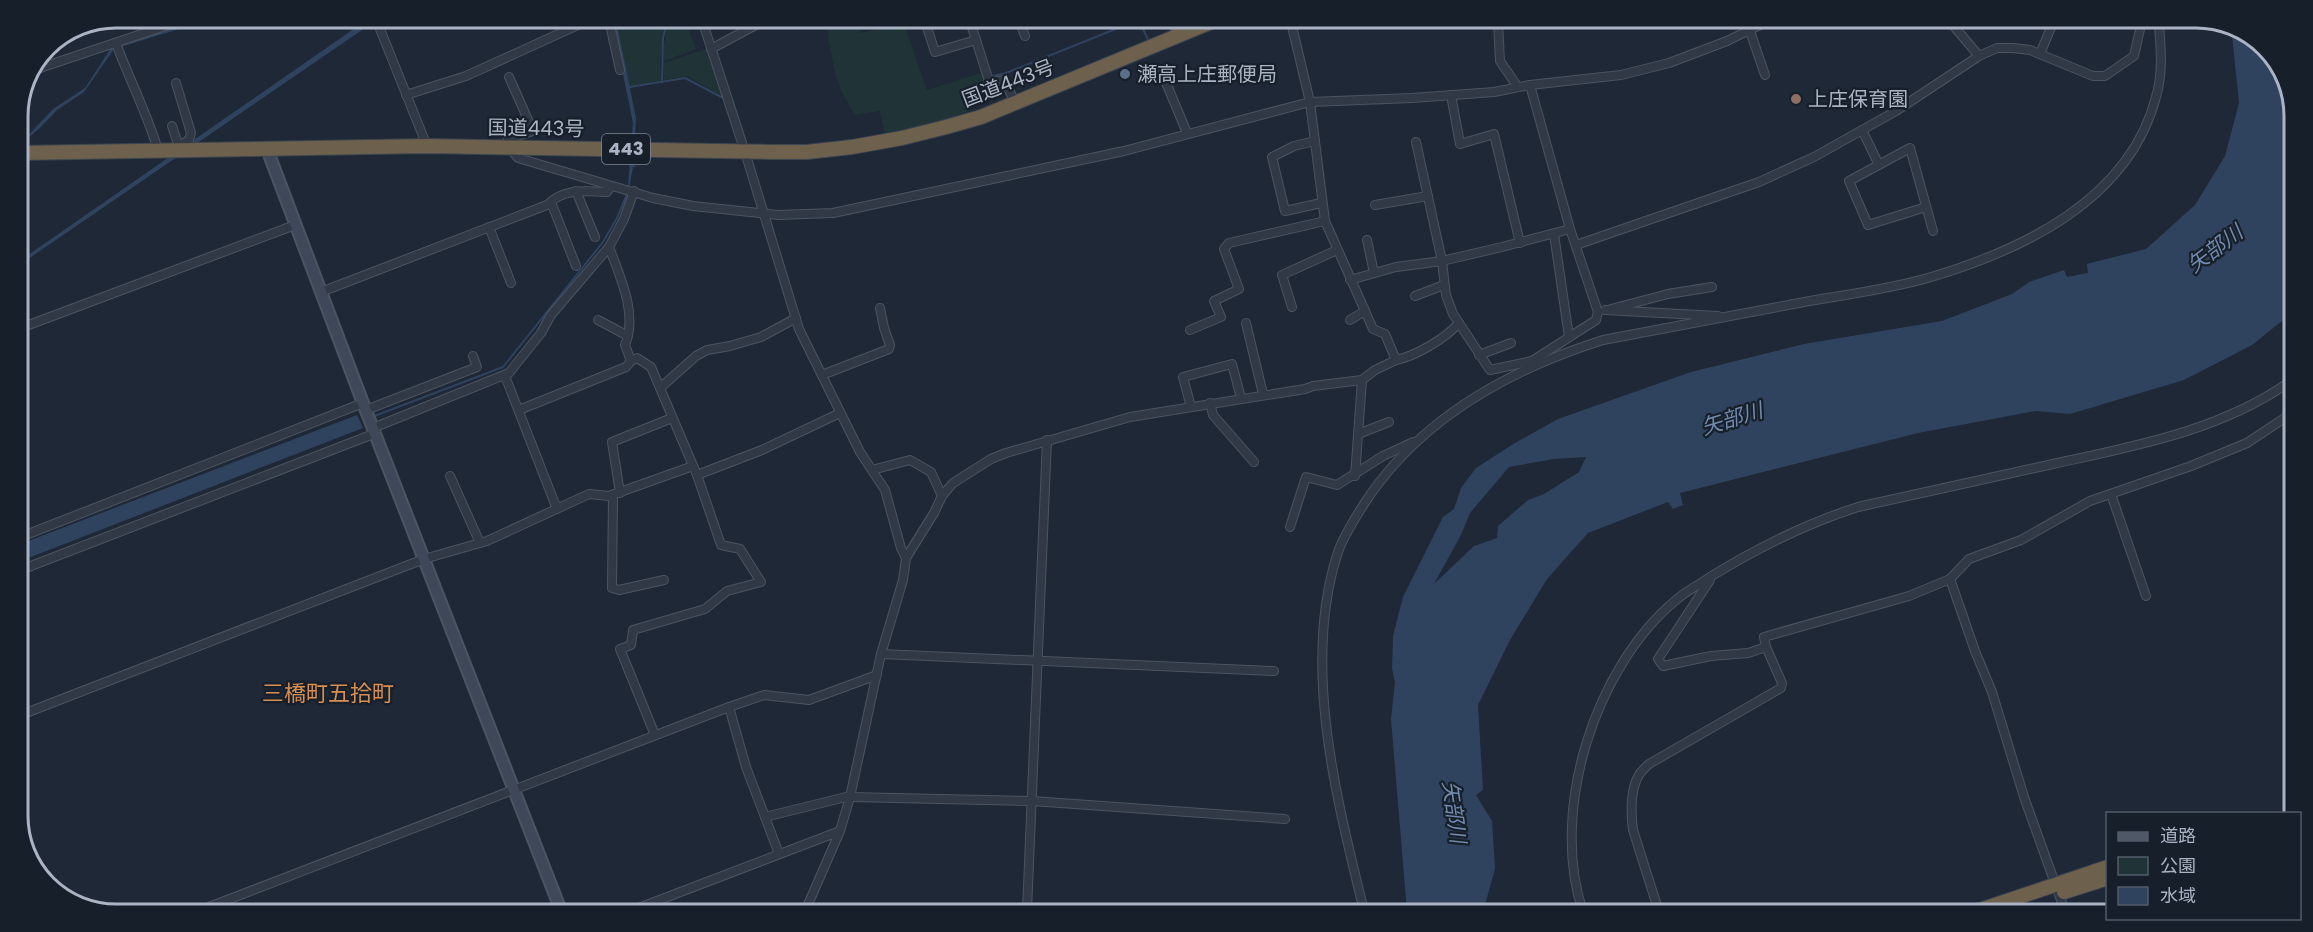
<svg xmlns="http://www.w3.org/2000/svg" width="2313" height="932" viewBox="0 0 2313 932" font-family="Poppins,'Noto Sans JP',sans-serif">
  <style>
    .green { fill: #203437 }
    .water { fill: #30435e; fill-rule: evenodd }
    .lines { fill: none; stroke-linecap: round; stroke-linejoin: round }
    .stream { stroke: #30435e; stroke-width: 2 }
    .street-casing { stroke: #4c5462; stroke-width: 10 }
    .secondary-casing { stroke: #4c5462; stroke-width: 14 }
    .primary-casing { stroke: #3b4350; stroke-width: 15 }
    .highway-casing { stroke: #3c4450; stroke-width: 16 }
    .street { stroke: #313946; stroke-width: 8 }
    .secondary { stroke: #3f4859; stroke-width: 10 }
    .primary { stroke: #4f5867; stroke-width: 12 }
    .highway { stroke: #6d614e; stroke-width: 14 }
    .service-dot { fill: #5c6f8a; stroke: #171f2a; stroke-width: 2 }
    .education-dot { fill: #8d6e63; stroke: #171f2a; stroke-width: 2 }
    .labels { text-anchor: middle; stroke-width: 4.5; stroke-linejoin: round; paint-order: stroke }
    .shield { fill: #171f2a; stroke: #7f8796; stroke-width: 1.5 }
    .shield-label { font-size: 18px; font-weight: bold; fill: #abb4c4 }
    .poi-label { font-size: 20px; fill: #abb4c4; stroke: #171f2a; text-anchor: start }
    .street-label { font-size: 20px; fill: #abb4c4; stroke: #171f2a }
    .water-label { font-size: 21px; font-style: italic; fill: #718aae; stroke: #171f2a }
    .quarter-label { font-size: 22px; fill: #d78e53; stroke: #171f2a }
    .rim { fill: none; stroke: #abb4c4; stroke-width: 3 }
  </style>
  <rect width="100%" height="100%" fill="#1e2836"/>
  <!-- green -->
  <g class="green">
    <polygon points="616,20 685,20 696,49 664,61 664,45 668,22 667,21 660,61 661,81 628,87"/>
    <polygon points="829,20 859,21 860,33 904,24 927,90 981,73 986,84 962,95 972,110 941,121 885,135 880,111 855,115 841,91 836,77 828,37"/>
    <polygon points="709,48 724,95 722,96 687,76 664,80 663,63"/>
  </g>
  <!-- water -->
  <g class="water">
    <polygon points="368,19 378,19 18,266 18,262"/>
    <polygon points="612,20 616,20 636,118 633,164 636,167 633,167 628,194 625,193 628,185 633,123"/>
    <polygon points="191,22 192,25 114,49 84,92 57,110 40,128 18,146 53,109 85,88 111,48"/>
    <path d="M 2231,25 L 2234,25 L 2278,61 L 2295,110 L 2293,312 L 2252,345 L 2184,380 L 2070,414 L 2036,411 L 1918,433 L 1680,493 L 1683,505 L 1673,509 L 1668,502 L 1588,533 L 1547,579 L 1510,640 L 1478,705 L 1483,790 L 1476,795 L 1492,821 L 1495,869 L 1483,912 L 1407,911 L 1391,719 L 1395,682 L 1392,669 L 1393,636 L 1403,597 L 1443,517 L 1454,509 L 1461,488 L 1476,468 L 1515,443 L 1558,419 L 1691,372 L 1804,344 L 1942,321 L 2012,294 L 2029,282 L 2064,270 L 2067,277 L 2088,273 L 2087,264 L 2146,249 L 2195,205 L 2225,156 L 2239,103 ZM 1586,457 L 1579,472 L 1544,494 L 1528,500 L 1498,526 L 1497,538 L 1474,546 L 1434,584 L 1461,535 L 1470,513 L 1509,467 L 1554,459 Z"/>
    <polygon points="357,415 363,428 18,562 18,545"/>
  </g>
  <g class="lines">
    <!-- stream -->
    <g class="stream">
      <polyline points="1140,22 1148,40"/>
      <polyline points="993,76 1006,73 1133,22"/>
      <polyline points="662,82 663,38 667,22"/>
      <polyline points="630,87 685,78 725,99"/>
      <polyline points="372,417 503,367 603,242 617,218 627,194"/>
    </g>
    <defs>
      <g id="street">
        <polyline points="376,19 427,146"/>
        <polyline points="609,20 620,70"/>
        <polyline points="702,20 745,152 799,329 860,452 885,490 901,548 906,558"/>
        <polyline points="925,21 935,52 976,40"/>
        <polyline points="970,21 988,78 991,82 1004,80 1013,98"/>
        <polyline points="1019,21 1025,36"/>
        <polyline points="1416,22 1418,23"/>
        <polyline points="1498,23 1500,61 1517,86"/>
        <polyline points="1952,24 1979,56"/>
        <polyline points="1750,31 1765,75"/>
        <path d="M 116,43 C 129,79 147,113 158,150"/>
        <polyline points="711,49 765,20"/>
        <polyline points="2040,54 2052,25"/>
        <polyline points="37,69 189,18"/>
        <polyline points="1162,73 1187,133"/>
        <polyline points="509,77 533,131 508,139 509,147 518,158 653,198 693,206 778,215 833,213 1124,151 1310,102 1412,98 1494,92 1530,85 1621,75 1669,63 1727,41 1762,24"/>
        <polyline points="176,83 191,133 189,140 178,146"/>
        <polyline points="1530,85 1570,229 1598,312 1596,320 1532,361"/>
        <polyline points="406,95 466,76 589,20"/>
        <polyline points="1451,95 1460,144 1494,134 1520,243"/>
        <polyline points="172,126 180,150"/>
        <polyline points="1862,130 1879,165"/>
        <polyline points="1315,141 1294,146 1272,157 1285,211 1321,203"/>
        <polyline points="1416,142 1442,261 1446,295 1453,314 1490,370 1532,361 1533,363"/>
        <polyline points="576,191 595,237"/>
        <polyline points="551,202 576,266"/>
        <polyline points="1375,205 1428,196"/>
        <polyline points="1926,207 1868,225 1849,181 1910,148 1933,231"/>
        <polyline points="489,227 511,283"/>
        <polyline points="1554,234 1569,337"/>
        <polyline points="1367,240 1374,273"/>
        <polyline points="1576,245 1759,182 1814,157 1896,111 1979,56 1997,48 2013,48 2030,50 2093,76 2105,76 2134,56 2141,25"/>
        <path d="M 609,247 C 620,277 638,314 625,345 L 631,361 L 637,358 L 651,367 L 697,475 L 721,545 L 740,549 L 761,582 L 727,591 L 705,609 L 633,630 L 631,645 L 620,649 L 655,735"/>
        <polyline points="1350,280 1396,267 1442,261 1502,247 1570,229"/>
        <path d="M 321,292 L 547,205 C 564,188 585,191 607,192 L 611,186"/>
        <polyline points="1415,296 1444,285"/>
        <polyline points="1292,307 1282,275 1337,250"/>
        <polyline points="1611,309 1668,294 1712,287"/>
        <polyline points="1605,310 1718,316"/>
        <polyline points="598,320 628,336"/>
        <polyline points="1350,320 1365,311"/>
        <polyline points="1246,323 1263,394"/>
        <polyline points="18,329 295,225"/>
        <polyline points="1190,330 1221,317 1214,301 1239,289 1224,249 1229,243 1325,221"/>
        <polyline points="1479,355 1511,343"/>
        <path d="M 1396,360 C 1416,356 1446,338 1459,323"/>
        <polyline points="822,375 889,349 890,345 884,328 880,308"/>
        <polyline points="505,376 557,509"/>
        <polyline points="660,388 696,356 707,350 730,346 761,337 796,318"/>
        <polyline points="1210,403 1213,415 1254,462"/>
        <polyline points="1191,407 1183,377 1232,364 1241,398"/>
        <polyline points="366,410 477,367 473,356"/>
        <polyline points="519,410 626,367 631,361"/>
        <polyline points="373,428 509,373 541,333 551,315 609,247 624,219 634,191"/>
        <polyline points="1358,434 1389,422"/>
        <polyline points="872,470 910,460 931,472 942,496"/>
        <polyline points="697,475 762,450 840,413"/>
        <polyline points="450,476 480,543"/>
        <polyline points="1355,476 1362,380"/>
        <polyline points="620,493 612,442 672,418"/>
        <polyline points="2111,494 2146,596"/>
        <polyline points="613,495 612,588 619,590 664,580"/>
        <polyline points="1290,527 1306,477 1337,485 1383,456 1413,442"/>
        <polyline points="18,538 363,403"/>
        <polyline points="18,571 376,433"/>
        <polyline points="1950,579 1975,651 1992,692 2024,797 2066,914"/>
        <polyline points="1710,580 1658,659 1663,666 1711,656 1748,653 1766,647"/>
        <polyline points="881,654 1274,671"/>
        <polyline points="729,707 746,767 779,854"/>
        <polyline points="18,716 424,559 487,541 589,494 609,496 693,466"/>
        <polyline points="850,797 1032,801 1285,819"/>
        <polyline points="765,817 850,796"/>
        <polyline points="209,907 729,707 764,695 809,700 877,675"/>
        <polyline points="636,909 840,831"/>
        <polyline points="806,909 840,831 850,797 881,654 903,580 906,558 934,513 942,496 953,483 991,459 1006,453 1130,417 1305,389 1313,386 1362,380 1375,370 1396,360 1385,334 1373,329 1325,221 1310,102 1291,22"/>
        <polyline points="1027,910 1047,440"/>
        <path d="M 1364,911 C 1337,800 1301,665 1338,552 C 1344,535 1354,520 1364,504 C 1419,419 1508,370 1603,340 C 1668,328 1734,315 1799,303 C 1842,295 1886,290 1928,278 C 2023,250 2129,200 2156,97 C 2163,74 2161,49 2159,25"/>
        <path d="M 1583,912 C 1549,811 1595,667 1676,600 C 1686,591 1699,585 1710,577 C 1757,548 1805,524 1858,507 C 1923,493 1988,478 2053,464 C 2135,446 2223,430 2292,380"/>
        <path d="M 1659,912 L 1633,830 C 1631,815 1630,789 1639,775 C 1641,771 1646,767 1649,764 L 1781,688 L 1782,683 L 1766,647 L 1764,637 L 1909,596 L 1950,579 L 1969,559 L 2021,540 L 2090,501 L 2191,466 L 2247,443 L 2292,413"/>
      </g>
      <polyline id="secondary" points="267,149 363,403 560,908"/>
      <polyline id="primary" points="1175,22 1179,35"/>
      <g id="highway">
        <polyline points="18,153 427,146 772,152 807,152 852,147 902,138 946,127 981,117 1211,22"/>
        <polyline points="2064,892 2108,878"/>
        <polyline points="1971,913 2108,867"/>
      </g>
    </defs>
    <!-- street casing -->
    <use href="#street" class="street-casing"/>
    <!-- secondary casing -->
    <use href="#secondary" class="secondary-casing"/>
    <!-- primary casing -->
    <use href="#primary" class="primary-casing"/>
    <!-- highway casing -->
    <use href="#highway" class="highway-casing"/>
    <!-- street -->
    <use href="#street" class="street"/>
    <!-- secondary -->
    <use href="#secondary" class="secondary"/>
    <!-- primary -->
    <use href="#primary" class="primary"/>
    <!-- highway -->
    <use href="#highway" class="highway"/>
  </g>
  <!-- markers -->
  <circle class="service-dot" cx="1125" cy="74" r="6"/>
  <circle class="education-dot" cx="1796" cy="99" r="6"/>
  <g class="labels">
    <!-- shield labels -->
    <rect class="shield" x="602" y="134" width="48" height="30" rx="4.5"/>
    <g class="shield-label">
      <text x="626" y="155">443</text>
    </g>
    <!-- poi labels -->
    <g class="poi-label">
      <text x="1137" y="81">瀬高上庄郵便局</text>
      <text x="1808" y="106">上庄保育園</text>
    </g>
    <!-- street labels -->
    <g class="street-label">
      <text transform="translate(1008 83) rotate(-21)" y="7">国道443号</text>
      <text transform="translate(536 128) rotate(1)" y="7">国道443号</text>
    </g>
    <!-- water labels -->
    <g class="water-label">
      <text transform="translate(2215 249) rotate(-37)" y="7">矢部川</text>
      <text transform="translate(1732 419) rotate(-17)" y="7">矢部川</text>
      <text transform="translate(1454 812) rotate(82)" y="7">矢部川</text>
    </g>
    <!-- quarter labels -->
    <g class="quarter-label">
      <text x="328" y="701">三橋町五拾町</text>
    </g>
  </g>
  <!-- crop -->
  <path d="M0 0H2313V932H0ZM116 28H2196A88 88 0 0 1 2284 116V816A88 88 0 0 1 2196 904H116A88 88 0 0 1 28 816V116A88 88 0 0 1 116 28Z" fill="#171f2a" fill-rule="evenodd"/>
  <path class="rim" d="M116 28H2196A88 88 0 0 1 2284 116V816A88 88 0 0 1 2196 904H116A88 88 0 0 1 28 816V116A88 88 0 0 1 116 28Z"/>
  <!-- legend -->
  <rect x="2106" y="812" width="195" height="108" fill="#171f2a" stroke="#525b68" stroke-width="1.5"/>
  <rect x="2118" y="832" width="30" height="9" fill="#4f5867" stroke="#525b68" stroke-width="1.5"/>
  <text x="2160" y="842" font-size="18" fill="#abb4c4">道路</text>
  <rect x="2118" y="857" width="30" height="18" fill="#203437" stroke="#525b68" stroke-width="1.5"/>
  <text x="2160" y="872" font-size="18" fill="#abb4c4">公園</text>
  <rect x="2118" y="887" width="30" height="18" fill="#30435e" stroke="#525b68" stroke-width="1.5"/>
  <text x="2160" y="902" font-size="18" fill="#abb4c4">水域</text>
</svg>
